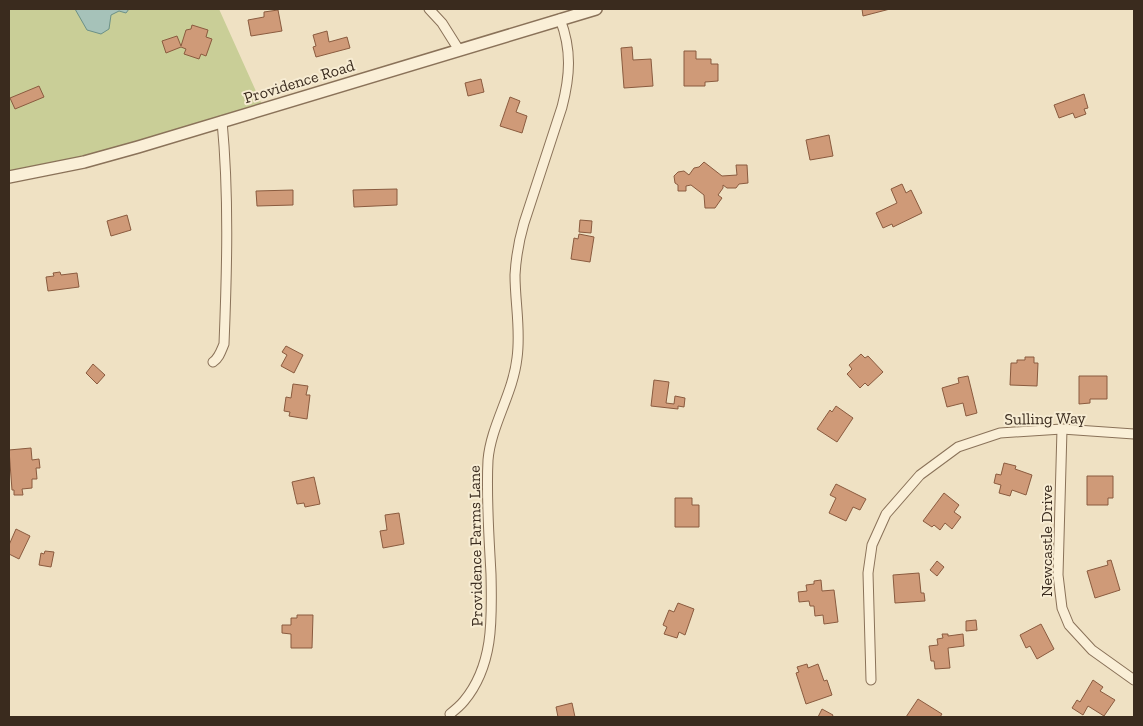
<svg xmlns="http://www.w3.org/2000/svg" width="1143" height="726" viewBox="0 0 1143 726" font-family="'Zilla Slab',serif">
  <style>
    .green { fill: #c9ce97 }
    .water { fill: #a6c2b9; stroke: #6c9187 }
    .building { fill: #cf9a78; stroke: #8a5b3f }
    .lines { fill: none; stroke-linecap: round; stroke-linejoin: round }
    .minor-casing { stroke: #8a7259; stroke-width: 11 }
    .tertiary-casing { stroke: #8a7259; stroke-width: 14 }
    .minor { stroke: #faefd7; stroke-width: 9 }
    .tertiary { stroke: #faefd7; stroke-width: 11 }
    .labels { text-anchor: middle; stroke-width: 4; stroke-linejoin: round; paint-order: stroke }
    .street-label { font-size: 16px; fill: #3a2b1e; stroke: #f7ecd3 }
  </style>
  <rect width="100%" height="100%" fill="#efe1c3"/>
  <!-- green -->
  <polygon class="green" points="9,9 219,9 264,109 161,135 9,176"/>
  <!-- water -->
  <polygon class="water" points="75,9 129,9 126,13 119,11 111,15 109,29 101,34 87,30"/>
  <!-- building -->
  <g class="building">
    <polygon points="862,9 890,9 863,16"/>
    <polygon points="278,10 282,31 251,36 248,20 264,17 264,12"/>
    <polygon points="192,25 208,30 206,37 212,39 206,56 201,54 199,59 184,54 186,49 181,47 166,53 162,41 177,36 181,46 186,30 191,29"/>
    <polygon points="327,31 329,42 347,37 350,48 316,57 313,47 316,46 313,35"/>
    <polygon points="632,47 633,60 651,59 653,86 624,88 621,48"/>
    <polygon points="684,51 696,51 696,59 711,59 711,64 718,64 718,81 705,82 705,86 684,86"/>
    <polygon points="481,79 484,92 468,96 465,83"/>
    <polygon points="39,86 44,97 15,109 10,98"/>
    <polygon points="1084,94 1088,108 1084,109 1086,114 1075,118 1073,113 1059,118 1054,105"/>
    <polygon points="510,97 520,101 516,112 527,116 522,133 500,126"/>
    <polygon points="829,135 833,156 810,160 806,140"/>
    <polygon points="704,162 722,176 737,175 736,165 747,165 748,183 739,184 736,188 727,188 723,185 723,188 718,195 722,198 715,208 705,208 704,195 691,185 686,186 686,191 678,191 678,185 675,183 674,176 678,172 684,171 689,175 694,168 699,167"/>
    <polygon points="902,184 906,193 911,190 922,213 893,227 892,224 883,228 876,213 897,203 891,189"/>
    <polygon points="397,189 397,205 354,207 353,190"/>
    <polygon points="293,190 293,205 257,206 256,191"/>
    <polygon points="127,215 131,230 111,236 107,221"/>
    <polygon points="580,220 592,221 591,233 579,232"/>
    <polygon points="579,234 594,237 590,262 571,259 574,238 578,239"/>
    <polygon points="60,272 61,275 77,273 79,287 48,291 46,277 54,276 53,273"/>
    <polygon points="286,346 303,355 294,373 281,366 287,355 282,352"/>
    <polygon points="861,354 865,358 868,356 883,372 868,386 865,383 860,388 847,374 852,369 849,365"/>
    <polygon points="1025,357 1034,357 1034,363 1038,363 1037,386 1010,385 1011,363 1017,363 1017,360 1025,360"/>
    <polygon points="93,364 105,375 97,384 86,373"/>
    <polygon points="968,376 977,413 966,416 963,403 947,407 942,388 959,383 958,378"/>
    <polygon points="1079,376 1107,376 1107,399 1090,399 1090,403 1079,404"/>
    <polygon points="654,380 669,382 666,403 674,404 675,396 685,398 684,407 678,406 678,409 651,406"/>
    <polygon points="293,384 308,386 306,395 310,395 307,419 289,416 290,412 284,411 286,397 291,398"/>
    <polygon points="836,406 853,418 837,442 817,429 830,410 832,412"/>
    <polygon points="31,448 32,460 39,459 40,468 36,468 37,479 32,479 32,488 22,489 23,495 14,495 14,490 12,490 9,450"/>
    <polygon points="1004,463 1016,466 1015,469 1032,475 1026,495 1012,490 1010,496 999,493 1001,485 994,483 996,474 1001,475"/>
    <polygon points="1087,476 1113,476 1113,498 1108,498 1108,505 1087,505"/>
    <polygon points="314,477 320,504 305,507 304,503 297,504 292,482"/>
    <polygon points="836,484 866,499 860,510 853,507 846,521 829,513 836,498 830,495"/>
    <polygon points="944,493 959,505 954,512 961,517 952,529 945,523 940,530 934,525 932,527 923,521"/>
    <polygon points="675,498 692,498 692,505 699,505 699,527 675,527"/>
    <polygon points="399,513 404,544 383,548 380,531 387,530 385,515"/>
    <polygon points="16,529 30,536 19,559 9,554 9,545"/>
    <polygon points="45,551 54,552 51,567 39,565 41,553 44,554"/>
    <polygon points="1111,560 1120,590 1095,598 1087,571 1108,565 1107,561"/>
    <polygon points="937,561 944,567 937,576 930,570"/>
    <polygon points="919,573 921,593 924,593 925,601 895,603 893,575"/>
    <polygon points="821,580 822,591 834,590 838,622 824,624 823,615 815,616 814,606 810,606 809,601 799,602 798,592 807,591 806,585 814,584 814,581"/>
    <polygon points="678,603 694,609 685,635 679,632 677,638 664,634 667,627 663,625 669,610 674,612"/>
    <polygon points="297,615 313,615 312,648 291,648 291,634 282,633 282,625 291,625 291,618 297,618"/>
    <polygon points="976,620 977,630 966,631 966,621"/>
    <polygon points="1041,624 1054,649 1037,659 1030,646 1026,648 1020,635"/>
    <polygon points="942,634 948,634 948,636 963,634 964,646 948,648 950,668 935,669 934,661 931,661 929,646 938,645 937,639 943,638"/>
    <polygon points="807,664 808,668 818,664 824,681 827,680 832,695 806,704 796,673 799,672 797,667"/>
    <polygon points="1093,680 1103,687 1100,691 1115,700 1104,716 1088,706 1083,715 1072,708 1077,700 1080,702"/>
    <polygon points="918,699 942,714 940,717 906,717"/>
    <polygon points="572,703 575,717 558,717 556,707"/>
    <polygon points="822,709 833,715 832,717 818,717"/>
  </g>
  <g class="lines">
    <defs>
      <g id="minor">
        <polyline points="429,9 442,23 459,50"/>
        <path d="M 213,362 C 219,358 221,351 224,344 C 227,269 229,195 222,121"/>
        <polyline points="1062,429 1058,575 1062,608 1069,625 1092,650 1134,680"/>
        <polyline points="871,680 868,573 872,545 886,514 920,475 958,447 1000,433 1062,429 1134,434"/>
        <path d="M 450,714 C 455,710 460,706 464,701 C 494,665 492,618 491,574 C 489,536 486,498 488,460 C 491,425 513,394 517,358 C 521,330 515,303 515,275 C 516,257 519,240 524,223 L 562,107 C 570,76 572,50 560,19"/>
      </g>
      <polyline id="tertiary" points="9,177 84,162 138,147 596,9"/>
    </defs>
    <!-- minor casing -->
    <use href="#minor" class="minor-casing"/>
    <!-- tertiary casing -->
    <use href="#tertiary" class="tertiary-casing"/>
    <!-- minor -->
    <use href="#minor" class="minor"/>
    <!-- tertiary -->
    <use href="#tertiary" class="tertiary"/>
  </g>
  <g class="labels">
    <!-- street labels -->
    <g class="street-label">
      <text transform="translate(299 81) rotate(-17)" y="6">Providence Road</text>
      <text transform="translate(1045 418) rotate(-1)" y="6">Sulling Way</text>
      <text transform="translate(1046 541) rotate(-90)" y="6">Newcastle Drive</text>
      <text transform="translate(475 546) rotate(-91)" y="6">Providence Farms Lane</text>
    </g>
  </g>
  <!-- border -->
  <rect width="1143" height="726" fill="none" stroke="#3a2b1e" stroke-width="20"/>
</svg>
